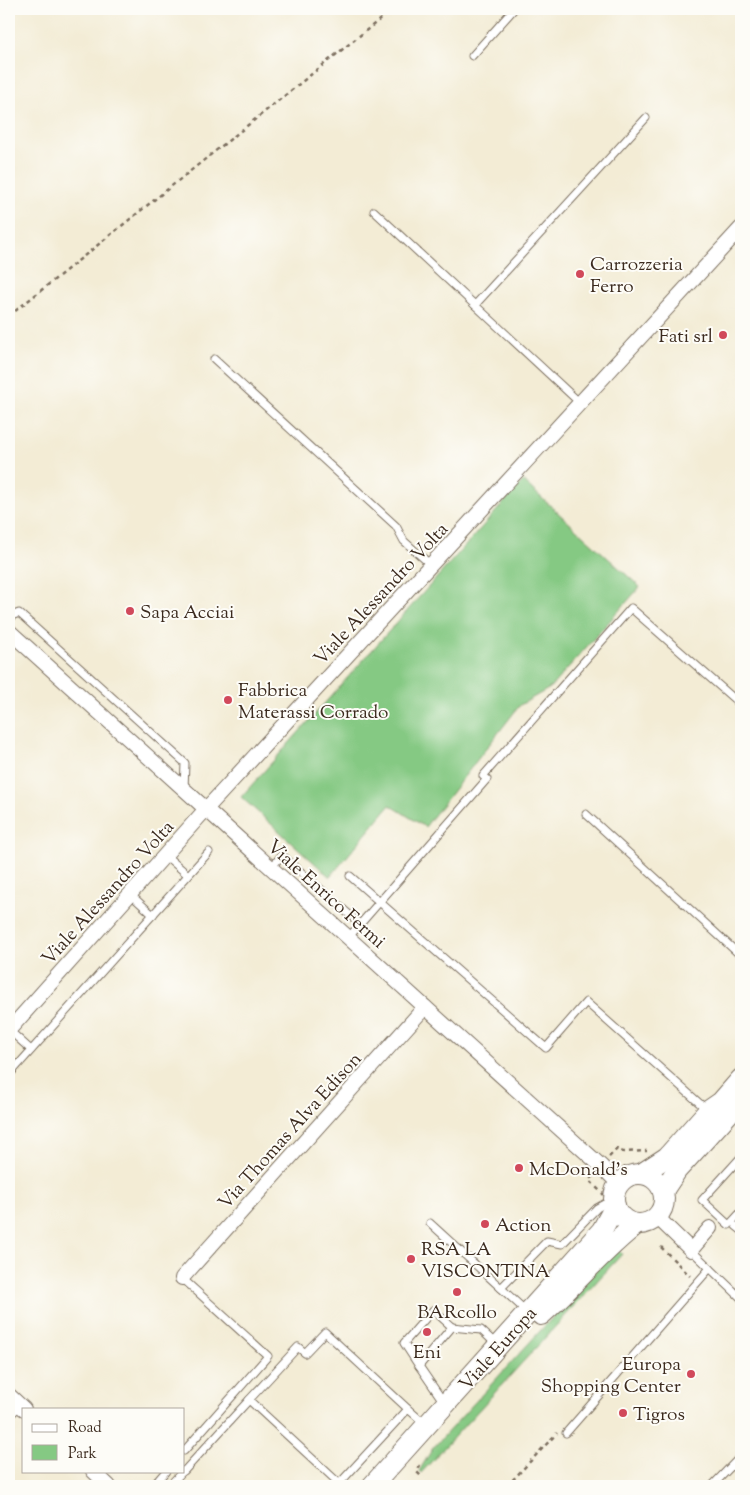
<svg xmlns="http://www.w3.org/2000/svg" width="750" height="1495" viewBox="0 0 750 1495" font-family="'Sorts Mill Goudy',serif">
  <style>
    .green { fill: #85c983; stroke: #607a50 }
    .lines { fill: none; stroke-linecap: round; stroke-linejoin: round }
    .lane-casing { stroke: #7b6e5e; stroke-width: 9 }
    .street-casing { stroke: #7b6e5e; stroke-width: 16 }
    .secondary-casing { stroke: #7b6e5e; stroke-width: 22 }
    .path { stroke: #7b6e5e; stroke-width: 2.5; stroke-dasharray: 4 4; stroke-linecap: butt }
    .lane { stroke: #fff; stroke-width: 7 }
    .street { stroke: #fff; stroke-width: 14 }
    .secondary { stroke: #fff; stroke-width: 20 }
    .poi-dot { fill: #d1495b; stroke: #fdfcf7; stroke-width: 2 }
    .labels { text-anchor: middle; stroke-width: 4; stroke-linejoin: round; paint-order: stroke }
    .poi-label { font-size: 19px; fill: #3b2a1e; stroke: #fdfcf7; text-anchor: start }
    .street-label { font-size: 19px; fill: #3b2a1e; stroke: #fdfcf7 }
  </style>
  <rect width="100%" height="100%" fill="#fdfcf7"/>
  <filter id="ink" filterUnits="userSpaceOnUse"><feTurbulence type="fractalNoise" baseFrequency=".02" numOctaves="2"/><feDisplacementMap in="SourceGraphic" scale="10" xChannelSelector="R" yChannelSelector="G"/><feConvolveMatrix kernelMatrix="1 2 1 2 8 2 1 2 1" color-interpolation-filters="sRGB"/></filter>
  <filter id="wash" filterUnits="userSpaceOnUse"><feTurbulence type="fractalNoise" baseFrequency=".0096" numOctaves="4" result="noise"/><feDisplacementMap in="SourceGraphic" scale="20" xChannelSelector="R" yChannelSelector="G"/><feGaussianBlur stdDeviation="1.12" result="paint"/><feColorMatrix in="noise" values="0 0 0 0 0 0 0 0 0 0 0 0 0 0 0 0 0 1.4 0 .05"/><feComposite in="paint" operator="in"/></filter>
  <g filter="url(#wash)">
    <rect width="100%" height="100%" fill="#f3ecd5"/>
    <!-- green -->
    <g class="green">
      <polygon points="523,481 640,587 550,688 520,705 425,827 390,805 330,877 241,797"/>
      <polygon points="616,1248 622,1254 421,1473 419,1471 433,1448"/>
    </g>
  </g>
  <g filter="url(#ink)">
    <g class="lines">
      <defs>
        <g id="lane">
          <polyline points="472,56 514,9"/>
          <polyline points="374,211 580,403"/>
          <polyline points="475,305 646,118"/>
          <polyline points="214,359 396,526 404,541 431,565"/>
          <polyline points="9,617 19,613 185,763 184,789"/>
          <polyline points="586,814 741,956"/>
          <polyline points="165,855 188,875"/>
          <polyline points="271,868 282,855 360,924"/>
          <polyline points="350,876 546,1048 586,1002 706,1109"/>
          <polyline points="130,894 153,915"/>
          <polyline points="348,938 487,779 483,776 631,608 741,705"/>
          <polyline points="9,1030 31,1050"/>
          <polyline points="9,1075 209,852"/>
          <polyline points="741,1157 702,1200 729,1225 741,1212"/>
          <polyline points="430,1223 526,1311"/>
          <polyline points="736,1226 741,1230"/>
          <polyline points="691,1250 741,1298"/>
          <polyline points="182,1278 268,1356 184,1451"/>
          <polyline points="501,1288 547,1241 562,1244 597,1208 613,1199"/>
          <polyline points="419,1366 404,1343 433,1310 452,1327"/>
          <polyline points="445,1404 419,1366 452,1327 481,1330 496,1344"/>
          <polyline points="9,1416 20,1406"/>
          <polyline points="566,1433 710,1268"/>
          <polyline points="184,1471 249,1400"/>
          <polyline points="153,1486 166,1471"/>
          <polyline points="169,1486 183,1471"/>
          <polyline points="337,1486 408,1409 425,1424"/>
          <polyline points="342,1486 249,1400 298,1347 305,1353 325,1332 408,1409"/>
          <polyline points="712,1486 741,1456"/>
        </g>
        <g id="street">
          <polyline points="9,631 601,1166 619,1184"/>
          <polyline points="9,1030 206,809 741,228"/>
          <polyline points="657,1217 691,1250 710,1228"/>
          <polyline points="182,1278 425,1007"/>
          <polyline points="9,1395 24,1409"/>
          <polyline points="93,1471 109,1486"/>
        </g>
        <g id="secondary">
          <circle cx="639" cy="1199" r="25"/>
          <polyline points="641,1174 667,1157 708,1111 721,1102 741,1079"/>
          <polyline points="663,1191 677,1170 741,1100"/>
          <path d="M 541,1315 C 574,1286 602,1251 637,1224"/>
          <polyline points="372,1486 602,1230 615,1206"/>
        </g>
      </defs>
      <!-- lane casing -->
      <use href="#lane" class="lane-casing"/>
      <!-- street casing -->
      <use href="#street" class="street-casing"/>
      <!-- secondary casing -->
      <use href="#secondary" class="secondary-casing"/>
      <!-- path -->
      <g class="path">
        <polyline points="9,316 393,9"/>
        <polyline points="609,1157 617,1149 623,1152 647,1151"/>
        <polyline points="593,1176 589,1180 604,1195"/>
        <polyline points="661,1247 690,1276"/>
        <polyline points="420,1465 417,1472 421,1476"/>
        <polyline points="507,1486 557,1433"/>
      </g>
      <!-- lane -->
      <use href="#lane" class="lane"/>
      <!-- street -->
      <use href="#street" class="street"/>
      <!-- secondary -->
      <use href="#secondary" class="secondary"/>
    </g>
  </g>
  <!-- markers -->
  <g class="poi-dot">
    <circle cx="580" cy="274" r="5"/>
    <circle cx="723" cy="335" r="5"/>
    <circle cx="130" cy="611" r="5"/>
    <circle cx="228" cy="700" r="5"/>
    <circle cx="519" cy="1168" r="5"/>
    <circle cx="485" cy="1224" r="5"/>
    <circle cx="411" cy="1259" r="5"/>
    <circle cx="457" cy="1292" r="5"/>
    <circle cx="427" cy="1332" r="5"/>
    <circle cx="691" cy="1374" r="5"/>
    <circle cx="623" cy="1413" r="5"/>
  </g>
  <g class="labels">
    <!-- poi labels -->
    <g class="poi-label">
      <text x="590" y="270">Carrozzeria<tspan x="590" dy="22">Ferro</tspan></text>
      <text x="713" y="342" text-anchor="end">Fati srl</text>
      <text x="140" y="618">Sapa Acciai</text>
      <text x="238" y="696">Fabbrica<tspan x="238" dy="22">Materassi Corrado</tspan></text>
      <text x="529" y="1175">McDonald's</text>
      <text x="495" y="1231">Action</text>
      <text x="421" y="1255">RSA LA<tspan x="421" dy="22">VISCONTINA</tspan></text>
      <text x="457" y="1318" text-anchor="middle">BARcollo</text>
      <text x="427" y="1358" text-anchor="middle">Eni</text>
      <text x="681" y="1370" text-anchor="end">Europa<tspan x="681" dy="22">Shopping Center</tspan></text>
      <text x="633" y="1420">Tigros</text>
    </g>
    <!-- street labels -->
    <g class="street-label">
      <text transform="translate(380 593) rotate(-47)" y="7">Viale Alessandro Volta</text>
      <text transform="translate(107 892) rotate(-48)" y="7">Viale Alessandro Volta</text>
      <text transform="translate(327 893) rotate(42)" y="7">Viale Enrico Fermi</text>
      <text transform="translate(289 1130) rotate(-48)" y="7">Via Thomas Alva Edison</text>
      <text transform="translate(497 1348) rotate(-48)" y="7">Viale Europa</text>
    </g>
  </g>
  <!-- margin -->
  <rect width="750" height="1495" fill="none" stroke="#fdfcf7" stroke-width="30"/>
  <!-- legend -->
  <rect x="22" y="1408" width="162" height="65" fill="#fdfcf7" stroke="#afa8a0"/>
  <rect x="32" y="1424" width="25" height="8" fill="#ffffff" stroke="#afa8a0"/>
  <text x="68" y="1432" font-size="15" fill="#3b2a1e">Road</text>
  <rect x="32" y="1445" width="25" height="15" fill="#85c983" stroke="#afa8a0"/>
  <text x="68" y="1458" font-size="15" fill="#3b2a1e">Park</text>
</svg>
